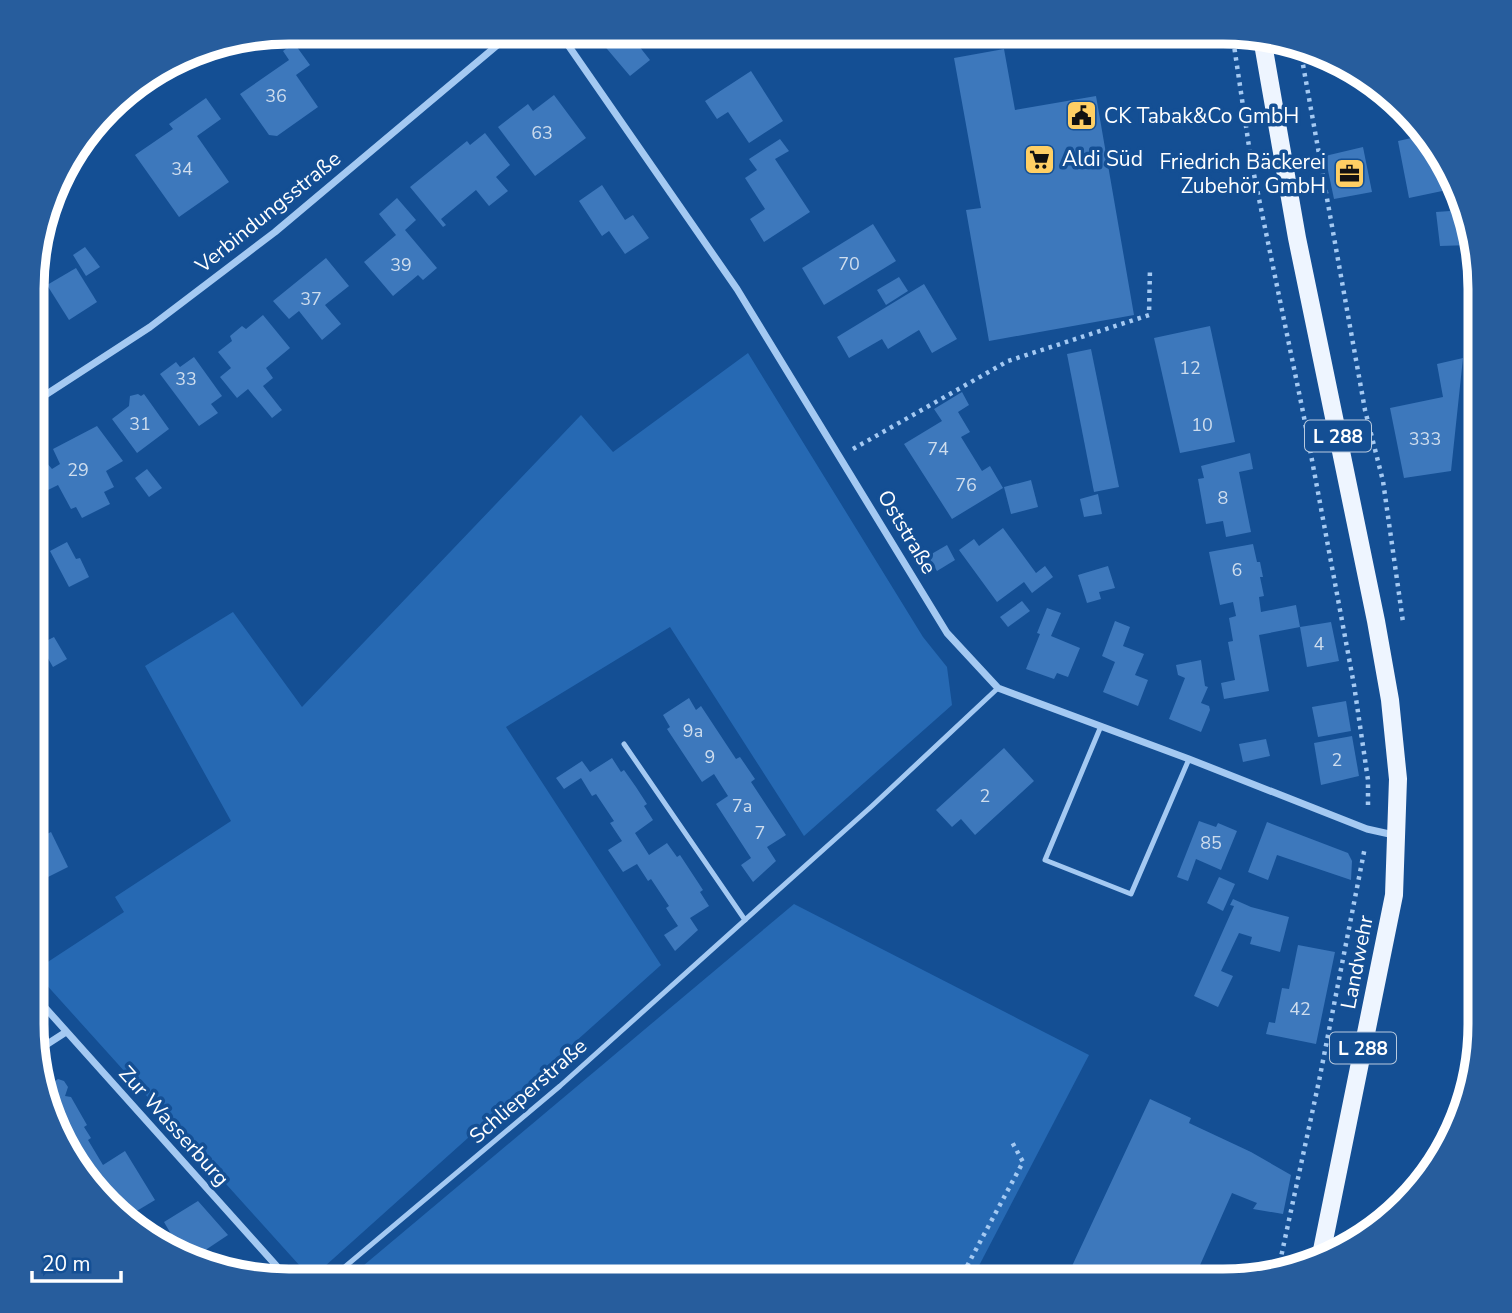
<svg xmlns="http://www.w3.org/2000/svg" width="1512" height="1313" viewBox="0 0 1512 1313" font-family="'Nunito Sans',sans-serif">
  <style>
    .green { fill: #2669b3 }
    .building { fill: #3d78bc }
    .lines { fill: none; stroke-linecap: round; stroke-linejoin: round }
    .path { stroke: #a4c9f2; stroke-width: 4.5; stroke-dasharray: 3.5 5; stroke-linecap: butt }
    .lane { stroke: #a4c9f2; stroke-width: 5 }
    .street { stroke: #a4c9f2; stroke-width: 7 }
    .primary { stroke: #eef5ff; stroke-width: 18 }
    .labels { text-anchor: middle; stroke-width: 7; stroke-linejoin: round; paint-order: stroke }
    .number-label { font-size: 18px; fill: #ceddee }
    .shield { fill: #144f94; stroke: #b8cadf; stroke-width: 2 }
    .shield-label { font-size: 19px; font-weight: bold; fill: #fff }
    .poi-label { font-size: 21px; fill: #fff; stroke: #144f94; text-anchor: start }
    .street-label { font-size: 21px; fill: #fff; stroke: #144f94 }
    .rim { fill: none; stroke: #fff; stroke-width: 9 }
  </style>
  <rect width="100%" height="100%" fill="#144f94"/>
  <!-- green -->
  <g class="green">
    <polygon points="748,353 923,637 947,667 952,705 804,836 670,627 506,727 661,965 324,1267 300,1266 34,971 124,912 115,897 231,821 145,666 233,612 302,707 581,415 613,452"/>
    <polygon points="794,904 1089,1055 971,1281 345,1281"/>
  </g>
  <!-- building -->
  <g class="building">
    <polygon points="615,32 647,32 635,41 650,60 630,76 602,43"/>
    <polygon points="294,43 310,65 296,75 318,107 277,136 269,135 240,94 289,60 283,51"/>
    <polygon points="1004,49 1015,110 1096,96 1134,315 989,341 966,210 981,208 954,58"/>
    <polygon points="751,71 783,121 749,143 728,112 717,119 705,101"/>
    <polygon points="1371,83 1405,107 1406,109 1387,112 1387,103 1373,98"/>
    <polygon points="554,95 586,138 535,176 498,127 528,104 533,111"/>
    <polygon points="206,98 221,119 197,136 229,182 179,217 135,155 173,129 169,124"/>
    <polygon points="485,133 510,165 496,177 508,191 489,206 476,190 441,219 446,225 443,227 410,187 467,141 470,145"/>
    <polygon points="1425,135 1454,175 1471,245 1440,246 1436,212 1450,211 1447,190 1409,198 1398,141"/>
    <polygon points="780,139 789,151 775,159 810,212 764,242 750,219 765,209 745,178 757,170 749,159"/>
    <polygon points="1363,147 1372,192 1334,199 1325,156"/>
    <polygon points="602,185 625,220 633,215 649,238 625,254 609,231 602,236 579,201"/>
    <polygon points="397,198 416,220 405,230 437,268 423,280 418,275 393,296 364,262 396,235 379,214"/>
    <polygon points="873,224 896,261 824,305 802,268"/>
    <polygon points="85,247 100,267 86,276 73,255"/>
    <polygon points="326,258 349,286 325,305 341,324 322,340 299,311 289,319 273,301"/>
    <polygon points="76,268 97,302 69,320 47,285"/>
    <polygon points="899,277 908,291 886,305 877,290"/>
    <polygon points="924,284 957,339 932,353 919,330 888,349 882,339 849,358 837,337"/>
    <polygon points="263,315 290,348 266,368 273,378 263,386 282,410 272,418 248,389 237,398 220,377 231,368 218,352 232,341 230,336 242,326 246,329"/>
    <polygon points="1210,326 1235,442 1180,453 1154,338"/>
    <polygon points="1091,349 1119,487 1094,492 1067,354"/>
    <polygon points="194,357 222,396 211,404 218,413 199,426 160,374 176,362 180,367"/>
    <polygon points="1463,358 1451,471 1404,478 1390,408 1443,397 1437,364"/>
    <polygon points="962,392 969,405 958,412 970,432 961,437 982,471 990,466 1003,488 952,519 904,444 942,421 934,409"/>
    <polygon points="138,394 141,396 144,394 169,429 137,453 112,419 129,406 130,396"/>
    <polygon points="97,426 123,461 106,471 114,487 104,492 110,504 82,518 76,507 71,509 58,485 46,491 34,468 46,462 52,469 60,464 53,449"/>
    <polygon points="1250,453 1253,469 1239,472 1251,532 1226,537 1223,521 1206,524 1198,479 1204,478 1201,466"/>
    <polygon points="147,469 162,488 149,497 135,478"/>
    <polygon points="1031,480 1038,507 1011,514 1004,487"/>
    <polygon points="1098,494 1102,514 1084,517 1080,499"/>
    <polygon points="33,498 44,518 34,523 41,536 33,541"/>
    <polygon points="1003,528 1036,573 1045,566 1053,577 1032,593 1024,582 997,602 959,550 974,539 979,546"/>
    <polygon points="67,542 76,559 80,558 89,577 69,587 50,551"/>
    <polygon points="1253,544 1257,562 1260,562 1263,577 1260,577 1264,596 1259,597 1261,612 1296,605 1300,627 1259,635 1269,691 1224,699 1221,683 1235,680 1228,642 1233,641 1229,618 1236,616 1233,602 1220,605 1209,552"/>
    <polygon points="947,545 955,560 937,571 928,556"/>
    <polygon points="1108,566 1115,588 1099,592 1101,599 1087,603 1078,575"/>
    <polygon points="1022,601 1030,611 1008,627 1000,617"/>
    <polygon points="1047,608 1061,613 1051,636 1080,648 1068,677 1057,673 1054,679 1026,669 1040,634 1037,633"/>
    <polygon points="1115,621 1130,627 1123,646 1144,654 1135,675 1148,680 1138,706 1103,692 1115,662 1102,656"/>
    <polygon points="1331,622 1339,661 1307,667 1300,627"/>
    <polygon points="33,631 40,644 54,637 67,659 53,667 46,655 33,662"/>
    <polygon points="1201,660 1205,686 1208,687 1201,703 1209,706 1210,710 1201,732 1169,719 1185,678 1178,675 1176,665"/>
    <polygon points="689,698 696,710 701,706 736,759 740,757 755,779 751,782 786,835 767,847 776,861 753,882 741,865 751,858 716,804 728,796 714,774 702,782 667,729 670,727 663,715"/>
    <polygon points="1346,701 1351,731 1318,737 1312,707"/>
    <polygon points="1352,736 1359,776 1321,785 1314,743"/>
    <polygon points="1266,739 1270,756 1243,762 1239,744"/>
    <polygon points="1004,748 1034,781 975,835 961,819 952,827 936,810"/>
    <polygon points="612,758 621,772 624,770 636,787 647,804 644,806 653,820 635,833 649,855 667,843 677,857 680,855 703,890 700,892 709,906 690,918 698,930 675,951 664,935 678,926 666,908 669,906 651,879 648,881 637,864 623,872 608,850 622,841 610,823 614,821 596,794 592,796 581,778 564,789 556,778 582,761 590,772"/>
    <polygon points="1199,821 1216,827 1218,823 1237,831 1221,870 1196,859 1188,881 1177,877"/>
    <polygon points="1267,822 1348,853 1352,861 1351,880 1277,855 1268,880 1248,872"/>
    <polygon points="51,832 68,867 32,885 33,841"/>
    <polygon points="1219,877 1235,884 1223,911 1207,903"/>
    <polygon points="1233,899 1251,907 1289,917 1280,952 1250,944 1252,937 1239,933 1221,971 1233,976 1218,1007 1194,996 1234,906 1230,905"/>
    <polygon points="1298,945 1335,952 1316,1044 1266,1034 1269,1022 1275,1023 1282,988 1289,989"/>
    <polygon points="58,1079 64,1081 68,1087 65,1096 71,1097 87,1125 84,1127 91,1138 88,1140 103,1165 125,1151 155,1200 125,1218 107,1206 88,1174 85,1176 60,1140 65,1137 58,1126 55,1127 45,1091 49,1092 52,1083"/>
    <polygon points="1150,1099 1191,1118 1189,1123 1251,1152 1291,1175 1283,1214 1253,1209 1257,1203 1232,1193 1193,1281 1065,1281"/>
    <polygon points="198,1201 228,1235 201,1253 209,1265 190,1262 159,1241 171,1234 164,1222"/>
  </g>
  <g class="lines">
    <!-- path -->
    <g class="path">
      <polyline points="1232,32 1251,160 1303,412 1354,685 1368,780 1368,810"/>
      <polyline points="1300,48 1365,410 1383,481 1403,622"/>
      <polyline points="853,449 1008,361 1149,315 1150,268"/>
      <polyline points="1278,1271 1319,1081 1365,847"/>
      <polyline points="959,1281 1023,1162 1012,1142"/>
    </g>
    <!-- lane -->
    <g class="lane">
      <polyline points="1101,726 1045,860 1131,894 1189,759"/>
      <polyline points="624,744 745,920"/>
      <polyline points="328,1281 560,1086 872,806 998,688"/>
    </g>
    <!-- street -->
    <g class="street">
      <polyline points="559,32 737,289 947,633 998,688 1189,759 1367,829 1394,835"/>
      <polyline points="33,403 150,327 275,232 513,32"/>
      <polyline points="32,993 290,1281"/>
      <polyline points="35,1052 66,1032"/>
    </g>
    <!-- primary -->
    <polyline class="primary" points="1262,38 1297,238 1376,621 1390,700 1398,779 1394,895 1320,1260"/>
  </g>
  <!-- icons -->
  <defs>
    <symbol id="civic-square" viewBox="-11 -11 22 22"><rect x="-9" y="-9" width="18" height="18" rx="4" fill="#ffcf64" stroke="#144f94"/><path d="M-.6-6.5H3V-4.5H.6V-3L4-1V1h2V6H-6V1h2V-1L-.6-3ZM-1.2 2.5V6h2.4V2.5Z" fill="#111"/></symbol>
    <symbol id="supermarket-square" viewBox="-11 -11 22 22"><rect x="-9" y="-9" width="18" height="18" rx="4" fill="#ffcf64" stroke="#144f94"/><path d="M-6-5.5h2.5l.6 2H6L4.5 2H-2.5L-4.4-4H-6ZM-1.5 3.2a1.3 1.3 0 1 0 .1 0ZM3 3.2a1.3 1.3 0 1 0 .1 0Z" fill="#111"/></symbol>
    <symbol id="office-square" viewBox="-11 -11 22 22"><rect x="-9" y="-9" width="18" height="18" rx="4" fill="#ffcf64" stroke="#144f94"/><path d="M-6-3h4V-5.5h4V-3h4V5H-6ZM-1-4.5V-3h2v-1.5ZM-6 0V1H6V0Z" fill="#111"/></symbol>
  </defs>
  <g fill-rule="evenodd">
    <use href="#civic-square" x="1064" y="98" width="35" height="35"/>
    <use href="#supermarket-square" x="1022" y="142" width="35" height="35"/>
    <use href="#office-square" x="1332" y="156" width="35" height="35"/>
  </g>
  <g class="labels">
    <!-- number labels -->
    <g class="number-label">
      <text x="276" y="102">36</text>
      <text x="542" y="139">63</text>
      <text x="182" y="175">34</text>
      <text x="849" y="270">70</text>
      <text x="401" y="271">39</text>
      <text x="311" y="305">37</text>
      <text x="1190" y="374">12</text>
      <text x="186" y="385">33</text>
      <text x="140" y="430">31</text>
      <text x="1202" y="431">10</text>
      <text x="1425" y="445">333</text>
      <text x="938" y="455">74</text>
      <text x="78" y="476">29</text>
      <text x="966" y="491">76</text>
      <text x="1223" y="504">8</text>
      <text x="1237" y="576">6</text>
      <text x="1319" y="650">4</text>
      <text x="693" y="737">9a</text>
      <text x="710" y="763">9</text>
      <text x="1337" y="766">2</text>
      <text x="985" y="802">2</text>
      <text x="742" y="812">7a</text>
      <text x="760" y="839">7</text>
      <text x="1211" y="849">85</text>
      <text x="1300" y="1015">42</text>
    </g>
    <!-- shield labels -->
    <g class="shield">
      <rect x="1305" y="420.5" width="66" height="31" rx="5"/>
      <rect x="1330" y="1032.5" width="66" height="31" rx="5"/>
    </g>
    <g class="shield-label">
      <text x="1338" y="443">L 288</text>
      <text x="1363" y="1055">L 288</text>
    </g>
    <!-- poi labels -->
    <g class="poi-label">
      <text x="1104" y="123">CK Tabak&amp;Co GmbH</text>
      <text x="1062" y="166">Aldi Süd</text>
      <text x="1326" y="169" text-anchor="end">Friedrich Bäckerei<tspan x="1326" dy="24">Zubehör GmbH</tspan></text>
    </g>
    <!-- street labels -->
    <g class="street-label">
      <text transform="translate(268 212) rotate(-39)" y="7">Verbindungsstraße</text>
      <text transform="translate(907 532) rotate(59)" y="7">Oststraße</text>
      <text transform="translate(1357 962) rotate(-79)" y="7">Landwehr</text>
      <text transform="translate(528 1091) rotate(-41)" y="7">Schlieperstraße</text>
      <text transform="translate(174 1126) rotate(48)" y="7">Zur Wasserburg</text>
    </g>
  </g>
  <!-- crop -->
  <path d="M0 0H1512V1313H0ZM289 44H1223A245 245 0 0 1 1468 289V1024A245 245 0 0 1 1223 1269H289A245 245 0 0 1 44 1024V289A245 245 0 0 1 289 44Z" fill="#275d9d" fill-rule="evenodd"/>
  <path class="rim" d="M289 44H1223A245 245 0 0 1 1468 289V1024A245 245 0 0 1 1223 1269H289A245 245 0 0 1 44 1024V289A245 245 0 0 1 289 44Z"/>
  <!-- scale -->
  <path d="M32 1271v10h89v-10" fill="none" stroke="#ffffff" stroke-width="3.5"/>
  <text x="42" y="1271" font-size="21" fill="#ffffff" stroke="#144f94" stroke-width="5" paint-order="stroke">20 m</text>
</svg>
